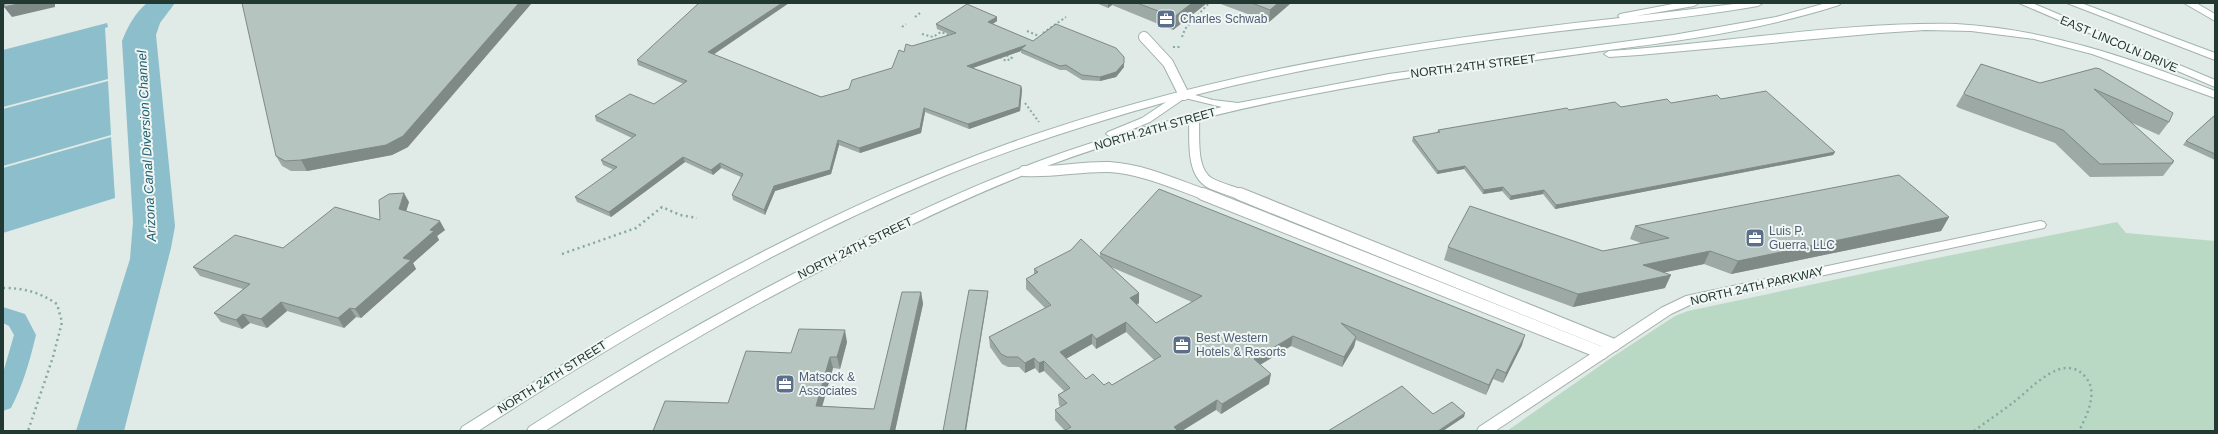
<svg xmlns="http://www.w3.org/2000/svg" width="2218" height="434" viewBox="0 0 2218 434" font-family="Helvetica,sans-serif">
  <style>
    .green { fill: #bad9c4 }
    .water { fill: #8cbecb }
    .lines { fill: none; stroke-linecap: round; stroke-linejoin: round }
    .canal { fill: #8cbecb; fill-rule: evenodd }
    .service-far1-casing { stroke: #a3b1ad; stroke-width: 12 }
    .service-casing { stroke: #a3b1ad; stroke-width: 14 }
    .minor-casing { stroke: #a3b1ad; stroke-width: 2 }
    .secondary-casing { stroke: #a0b4ae; stroke-width: 2 }
    .path-far1 { stroke: #83aba0; stroke-width: 2; stroke-dasharray: 2 2.5; stroke-linecap: butt }
    .path { stroke: #83aba0; stroke-width: 2.5; stroke-dasharray: 2 3.5; stroke-linecap: butt }
    .service-far1 { stroke: #fff; stroke-width: 10 }
    .service { stroke: #fff; stroke-width: 12 }
    .minor { fill: #fff; fill-rule: evenodd }
    .secondary { fill: #fff; fill-rule: evenodd }
    .wall { fill: #9ca9a4; fill-rule: evenodd }
    .shaded-wall { fill: #7f8986 }
    .building { fill: #b5c4bf; stroke: #7f8986; fill-rule: evenodd }
    .labels { text-anchor: middle; stroke-width: 4; stroke-linejoin: round; paint-order: stroke }
    .service-label { font-size: 12px; fill: #4e5e75; stroke: #f0f6f3; text-anchor: start }
    .street-label { font-size: 12px; fill: #223833; stroke: #f0f6f3 }
    .water-label { font-size: 13px; font-style: italic; fill: #215e6f; stroke: #f0f6f3 }
  </style>
  <rect width="100%" height="100%" fill="#e0eae6"/>
  <!-- green -->
  <polygon class="green" points="2117,222 2126,233 2215,241 2215,431 1507,431 1611,358 1675,316 1688,311 1932,259"/>
  <!-- water -->
  <g class="water">
    <path d="M 147,3 L 175,3 L 160,23 L 156,35 L 175,226 L 171,248 L 124,431 L 76,431 L 130,259 L 133,222 L 122,41 C 128,26 135,13 147,3 Z"/>
    <polygon points="107,23 108,27 105,28 108,79 3,107 3,50"/>
    <polygon points="108,81 111,135 3,166 3,109"/>
    <polygon points="111,137 115,198 3,233 3,168"/>
  </g>
  <g class="lines">
    <!-- canal -->
    <path class="canal" d="M 3,307 L 25,314 L 36,335 C 30,360 23,385 11,408 L 3,411 L 3,373 L 14,335 L 9,326 L 3,323 Z"/>
    <defs>
      <g id="service-far1">
        <polyline points="1144,37 1168,63 1184,95"/>
        <path d="M 1194,118 C 1195,137 1190,172 1210,183 C 1220,188 1232,191 1242,195"/>
        <path d="M 1024,171 C 1053,173 1081,166 1109,167 C 1143,169 1175,184 1206,195"/>
      </g>
      <g id="service">
        <polyline points="1203,194 1602,353"/>
        <polyline points="1240,194 1614,345"/>
      </g>
      <polygon id="minor" points="2040,221 2044,222 2046,225 2044,228 1694,303 1671,314 1495,431 1477,431 1479,427 1661,308 1686,296"/>
      <g id="secondary">
        <path d="M 1678,3 L 1699,3 L 1694,6 L 1636,16 L 1742,3 L 1763,3 L 1758,6 C 1690,18 1620,24 1552,32 C 1432,47 1313,65 1195,95 L 1213,100 L 1238,103 L 1389,74 L 1673,35 L 1776,17 L 1826,3 L 1841,3 L 1839,5 C 1765,29 1686,40 1609,50 C 1510,64 1412,75 1314,94 C 1224,111 1133,134 1047,166 C 978,192 911,224 845,258 C 742,310 642,368 545,431 L 527,431 L 529,427 C 636,358 748,295 862,239 C 943,199 1024,163 1111,137 L 1106,134 L 1108,132 L 1142,118 L 1166,102 C 1091,123 1016,147 944,176 C 780,244 627,335 478,431 L 460,431 L 462,427 C 636,317 815,213 1010,143 C 1206,73 1414,40 1620,18 L 1618,16 L 1620,14 ZM 1185,98 L 1222,107 L 1123,133 L 1150,122 Z"/>
        <polygon points="2019,3 2032,3 2215,80 2215,87"/>
        <polygon points="2067,3 2081,3 2215,53 2215,60"/>
        <polygon points="2184,3 2196,3 2215,14 2215,21"/>
        <path d="M 1956,24 C 2046,29 2131,58 2215,91 L 2215,98 L 2092,54 L 2034,39 L 1971,31 L 1925,30 L 1880,33 L 1639,55 L 1609,57 L 1604,54 L 1609,51 C 1724,43 1840,22 1956,24 Z"/>
      </g>
    </defs>
    <!-- service-far1 casing -->
    <use href="#service-far1" class="service-far1-casing"/>
    <!-- service casing -->
    <use href="#service" class="service-casing"/>
    <!-- minor casing -->
    <use href="#minor" class="minor-casing"/>
    <!-- secondary casing -->
    <use href="#secondary" class="secondary-casing"/>
    <!-- path-far1 -->
    <g class="path-far1">
      <polyline points="915,17 920,13"/>
      <polyline points="902,27 906,24"/>
      <polyline points="1027,31 1039,36"/>
      <polyline points="1043,33 1066,17"/>
      <polyline points="922,34 933,37 941,32 951,36"/>
      <polyline points="1182,37 1185,29 1209,3"/>
      <polyline points="1173,47 1180,47"/>
      <polyline points="1000,57 1006,61 1012,58 1006,55"/>
      <polyline points="1025,103 1039,122"/>
    </g>
    <!-- path -->
    <g class="path">
      <polyline points="562,254 636,228 662,207 680,215 697,218"/>
      <path d="M 3,288 C 24,288 39,292 57,304 L 62,322 L 53,357 L 28,431"/>
      <path d="M 1974,431 C 1987,421 2001,412 2014,402 C 2032,388 2065,349 2087,379 C 2098,394 2086,417 2079,431"/>
    </g>
    <!-- service-far1 -->
    <use href="#service-far1" class="service-far1"/>
    <!-- service -->
    <use href="#service" class="service"/>
    <!-- minor -->
    <use href="#minor" class="minor"/>
    <!-- secondary -->
    <use href="#secondary" class="secondary"/>
  </g>
  <!-- wall -->
  <g class="wall">
    <polygon points="789,3 713,54 821,97 849,89 892,68 904,52 912,46 951,35 937,29 936,24 997,17 997,21 993,24 1033,41 1124,67 1116,77 1100,81 1082,80 1066,70 1060,70 1021,53 1021,51 973,68 1021,86 1022,90 1020,111 969,129 925,112 921,133 860,153 839,145 831,174 775,191 765,215 733,200 732,195 741,177 721,168 713,175 685,162 611,217 577,202 575,197 614,170 603,165 601,160 632,138 596,121 595,116 654,104 684,84 638,65 637,60"/>
    <polygon points="1096,3 1207,3 1173,30 1112,5 1108,8"/>
    <polygon points="1218,3 1291,3 1269,22"/>
    <polygon points="1981,64 2040,83 2096,68 2169,122 2159,135 2130,122 2174,161 2173,163 2163,176 2090,177 2055,143 1959,108 1956,106"/>
    <polygon points="1721,99 1835,152 1833,155 1555,209 1543,194 1510,200 1502,191 1483,194 1464,169 1437,174 1412,141 1413,137 1437,133 1438,130 1569,110 1621,107"/>
    <polygon points="2215,115 2215,160 2183,145 2186,141"/>
    <polygon points="408,147 392,155 307,171 291,171 282,166 276,156"/>
    <polygon points="409,202 406,211 445,230 437,236 439,240 413,263 416,269 361,318 356,317 344,328 287,311 267,328 250,323 242,329 221,322 214,313 243,289 200,276 193,267 283,248 380,220"/>
    <polygon points="1949,217 1941,231 1731,274 1704,264 1665,272 1665,288 1573,307 1444,260 1448,247 1603,251 1641,243 1630,239 1635,226"/>
    <path d="M 1100,253 L 1522,345 L 1503,383 L 1493,379 L 1486,395 L 1356,340 L 1354,347 L 1342,367 L 1291,346 L 1260,365 L 1269,384 L 1221,414 L 1216,410 L 1065,431 L 1055,420 L 1055,410 L 1061,407 L 1059,405 L 1058,395 L 1064,391 L 1044,371 L 1039,373 L 1035,368 L 1025,373 L 1019,367 L 1008,367 L 1002,364 L 990,347 L 989,337 L 1045,308 L 1026,289 L 1026,279 L 1034,274 L 1034,269 L 1100,257 ZM 1111,267 L 1192,302 L 1156,323 L 1137,305 L 1139,303 L 1139,293 ZM 1126,332 L 1154,360 L 1112,385 L 1104,385 L 1086,379 L 1066,359 L 1092,344 L 1096,349 Z"/>
    <polygon points="921,292 923,304 895,431 728,403 791,353 847,342 840,369 833,368 822,406 874,409"/>
  </g>
  <!-- shaded-wall -->
  <g class="shaded-wall">
    <polygon points="22,3 55,3 55,7 12,17 4,7"/>
    <polygon points="519,3 532,3 408,147 392,155 307,171 301,160"/>
    <polygon points="782,3 789,3 710,57 708,52"/>
    <polygon points="1108,3 1112,3 1112,5 1108,8"/>
    <polygon points="1192,3 1207,3 1173,30 1174,17"/>
    <polygon points="1278,3 1291,3 1269,22 1270,10"/>
    <polygon points="997,17 997,21 989,26 988,22"/>
    <polygon points="1026,45 1021,49 1021,51 967,70 967,66"/>
    <polygon points="1124,63 1124,67 1116,77 1100,81 1100,77"/>
    <polygon points="1021,86 1022,90 1020,111 969,129 968,124"/>
    <polygon points="924,108 925,112 921,133 860,153 859,148"/>
    <polygon points="838,140 839,145 831,174 775,191 765,215 764,210 774,186"/>
    <polygon points="1835,152 1833,155 1555,209 1556,205"/>
    <polygon points="683,157 685,162 611,217 609,212"/>
    <polygon points="720,163 721,168 713,175 711,170"/>
    <polygon points="1465,166 1464,169 1437,174 1438,171"/>
    <polygon points="1503,187 1502,191 1483,194 1484,190"/>
    <polygon points="1544,190 1543,194 1510,200 1511,196"/>
    <polygon points="404,193 409,202 404,218 399,209"/>
    <polygon points="1949,217 1941,231 1731,274 1738,261"/>
    <polygon points="440,221 445,230 437,236 439,240 413,263 416,269 361,318 355,309 430,230"/>
    <polygon points="1710,251 1704,264 1638,278 1643,265"/>
    <polygon points="1671,275 1665,288 1573,307 1578,294"/>
    <polygon points="988,291 988,295 966,431 965,431"/>
    <polygon points="921,292 923,304 895,431 890,431"/>
    <polygon points="1139,293 1139,303 1130,308 1130,298"/>
    <polygon points="281,302 287,311 267,328 261,319"/>
    <polygon points="350,308 356,317 344,328 338,318"/>
    <polygon points="243,314 250,323 242,329 236,320"/>
    <polygon points="1126,322 1126,332 1096,349 1096,339"/>
    <polygon points="845,330 847,342 840,369 837,357"/>
    <polygon points="1092,334 1092,344 1060,362 1060,352"/>
    <polygon points="1525,335 1522,345 1503,383 1506,373"/>
    <polygon points="1293,336 1291,346 1253,369 1254,359"/>
    <polygon points="1356,337 1354,347 1342,367 1344,357"/>
    <polygon points="830,357 833,368 819,418 816,406"/>
    <polygon points="1034,358 1035,368 1025,373 1025,363"/>
    <polygon points="1044,361 1044,371 1039,373 1039,363"/>
    <polygon points="1497,369 1493,379 1486,395 1489,385"/>
    <polygon points="1271,374 1269,384 1221,414 1222,404"/>
    <polygon points="1217,400 1216,410 1182,431 1173,431 1174,427"/>
    <polygon points="1465,413 1464,417 1443,431 1438,431"/>
  </g>
  <!-- building -->
  <g class="building">
    <polygon points="5,3 22,3 4,7"/>
    <polygon points="242,3 519,3 403,136 386,145 301,160 285,161 276,156"/>
    <polygon points="699,3 782,3 708,52 821,97 849,89 852,80 892,68 899,50 904,52 906,44 912,46 956,33 936,24 967,4 997,17 988,22 1033,41 1056,24 1116,48 1124,57 1124,63 1116,72 1100,77 1082,75 1066,65 1060,66 1021,49 1026,45 967,66 1021,86 1019,107 968,124 924,108 920,128 859,148 838,140 830,170 774,186 764,210 732,195 743,174 720,163 711,170 683,157 609,212 575,197 617,167 601,160 636,135 595,116 630,94 654,104 687,81 637,60"/>
    <polygon points="1137,3 1192,3 1174,17"/>
    <polygon points="1252,3 1278,3 1270,10"/>
    <polygon points="1981,64 2040,83 2096,68 2100,69 2173,113 2169,122 2094,89 2174,161 2172,162 2173,163 2100,164 2063,130 1966,95 1964,93"/>
    <polygon points="1766,91 1835,152 1556,205 1544,190 1511,196 1503,187 1484,190 1465,166 1438,171 1413,137 1440,132 1438,130 1567,108 1569,110 1615,102 1621,107 1667,99 1671,103 1717,95 1721,99"/>
    <polygon points="2215,115 2215,154 2186,141"/>
    <polygon points="1899,175 1949,217 1738,261 1710,251 1643,265 1671,275 1578,294 1448,247 1470,206 1603,251 1669,238 1635,226"/>
    <path d="M 1159,189 L 1525,335 L 1506,373 L 1497,369 L 1489,385 L 1341,323 L 1356,337 L 1344,357 L 1293,336 L 1254,359 L 1271,374 L 1222,404 L 1217,400 L 1174,427 L 1178,431 L 1064,431 L 1071,427 L 1055,410 L 1067,403 L 1058,395 L 1070,388 L 1044,361 L 1039,363 L 1034,358 L 1025,363 L 1018,357 L 1007,357 L 1001,354 L 989,337 L 1051,305 L 1026,279 L 1038,272 L 1034,269 L 1071,250 L 1081,239 L 1139,293 L 1130,298 L 1156,323 L 1202,296 L 1100,253 ZM 1126,322 L 1161,356 L 1112,385 L 1109,382 L 1104,385 L 1093,374 L 1086,379 L 1060,352 L 1092,334 L 1096,339 Z"/>
    <polygon points="404,193 399,209 440,221 430,230 434,231 403,258 411,260 355,309 350,308 338,318 281,302 261,319 243,314 236,320 214,313 250,284 193,267 235,235 283,248 335,207 380,220 379,200 389,194"/>
    <polygon points="969,290 988,291 965,431 943,431"/>
    <polygon points="902,292 921,292 890,431 653,431 665,401 728,403 746,351 791,353 799,329 845,330 837,357 830,357 816,406 874,409"/>
    <polygon points="1402,386 1433,414 1452,402 1465,413 1438,431 1328,431"/>
  </g>
  <!-- icons -->
  <defs>
    <symbol id="office-square" viewBox="-11 -11 22 22"><rect x="-9" y="-9" width="18" height="18" rx="4" fill="#5c6f8a" stroke="#f0f6f3"/><path d="M-6-3h4V-5.5h4V-3h4V5H-6ZM-1-4.5V-3h2v-1.5ZM-6 0V1H6V0Z" fill="#fff"/></symbol>
  </defs>
  <g fill-rule="evenodd">
    <use href="#office-square" x="1155" y="8" width="22" height="22"/>
    <use href="#office-square" x="1744" y="227" width="22" height="22"/>
    <use href="#office-square" x="1171" y="334" width="22" height="22"/>
    <use href="#office-square" x="774" y="373" width="22" height="22"/>
  </g>
  <g class="labels">
    <!-- service labels -->
    <g class="service-label">
      <text x="1180" y="23">Charles Schwab</text>
      <text x="1769" y="235">Luis P.<tspan x="1769" dy="14">Guerra, LLC</tspan></text>
      <text x="1196" y="342">Best Western<tspan x="1196" dy="14">Hotels &amp; Resorts</tspan></text>
      <text x="799" y="381">Matsock &amp;<tspan x="799" dy="14">Associates</tspan></text>
    </g>
    <!-- street labels -->
    <g class="street-label">
      <text transform="translate(2119 44) rotate(23)" y="4">EAST LINCOLN DRIVE</text>
      <text transform="translate(1473 66) rotate(-7)" y="4">NORTH 24TH STREET</text>
      <text transform="translate(1155 129) rotate(-16)" y="4">NORTH 24TH STREET</text>
      <text transform="translate(855 248) rotate(-26)" y="4">NORTH 24TH STREET</text>
      <text transform="translate(1757 286) rotate(-13)" y="4">NORTH 24TH PARKWAY</text>
      <text transform="translate(552 377) rotate(-32)" y="4">NORTH 24TH STREET</text>
    </g>
    <!-- water labels -->
    <g class="water-label">
      <text transform="translate(146 146) rotate(-93)" y="5">Arizona Canal Diversion Channel</text>
    </g>
  </g>
  <!-- border -->
  <rect width="2218" height="434" fill="none" stroke="#223833" stroke-width="8"/>
</svg>
